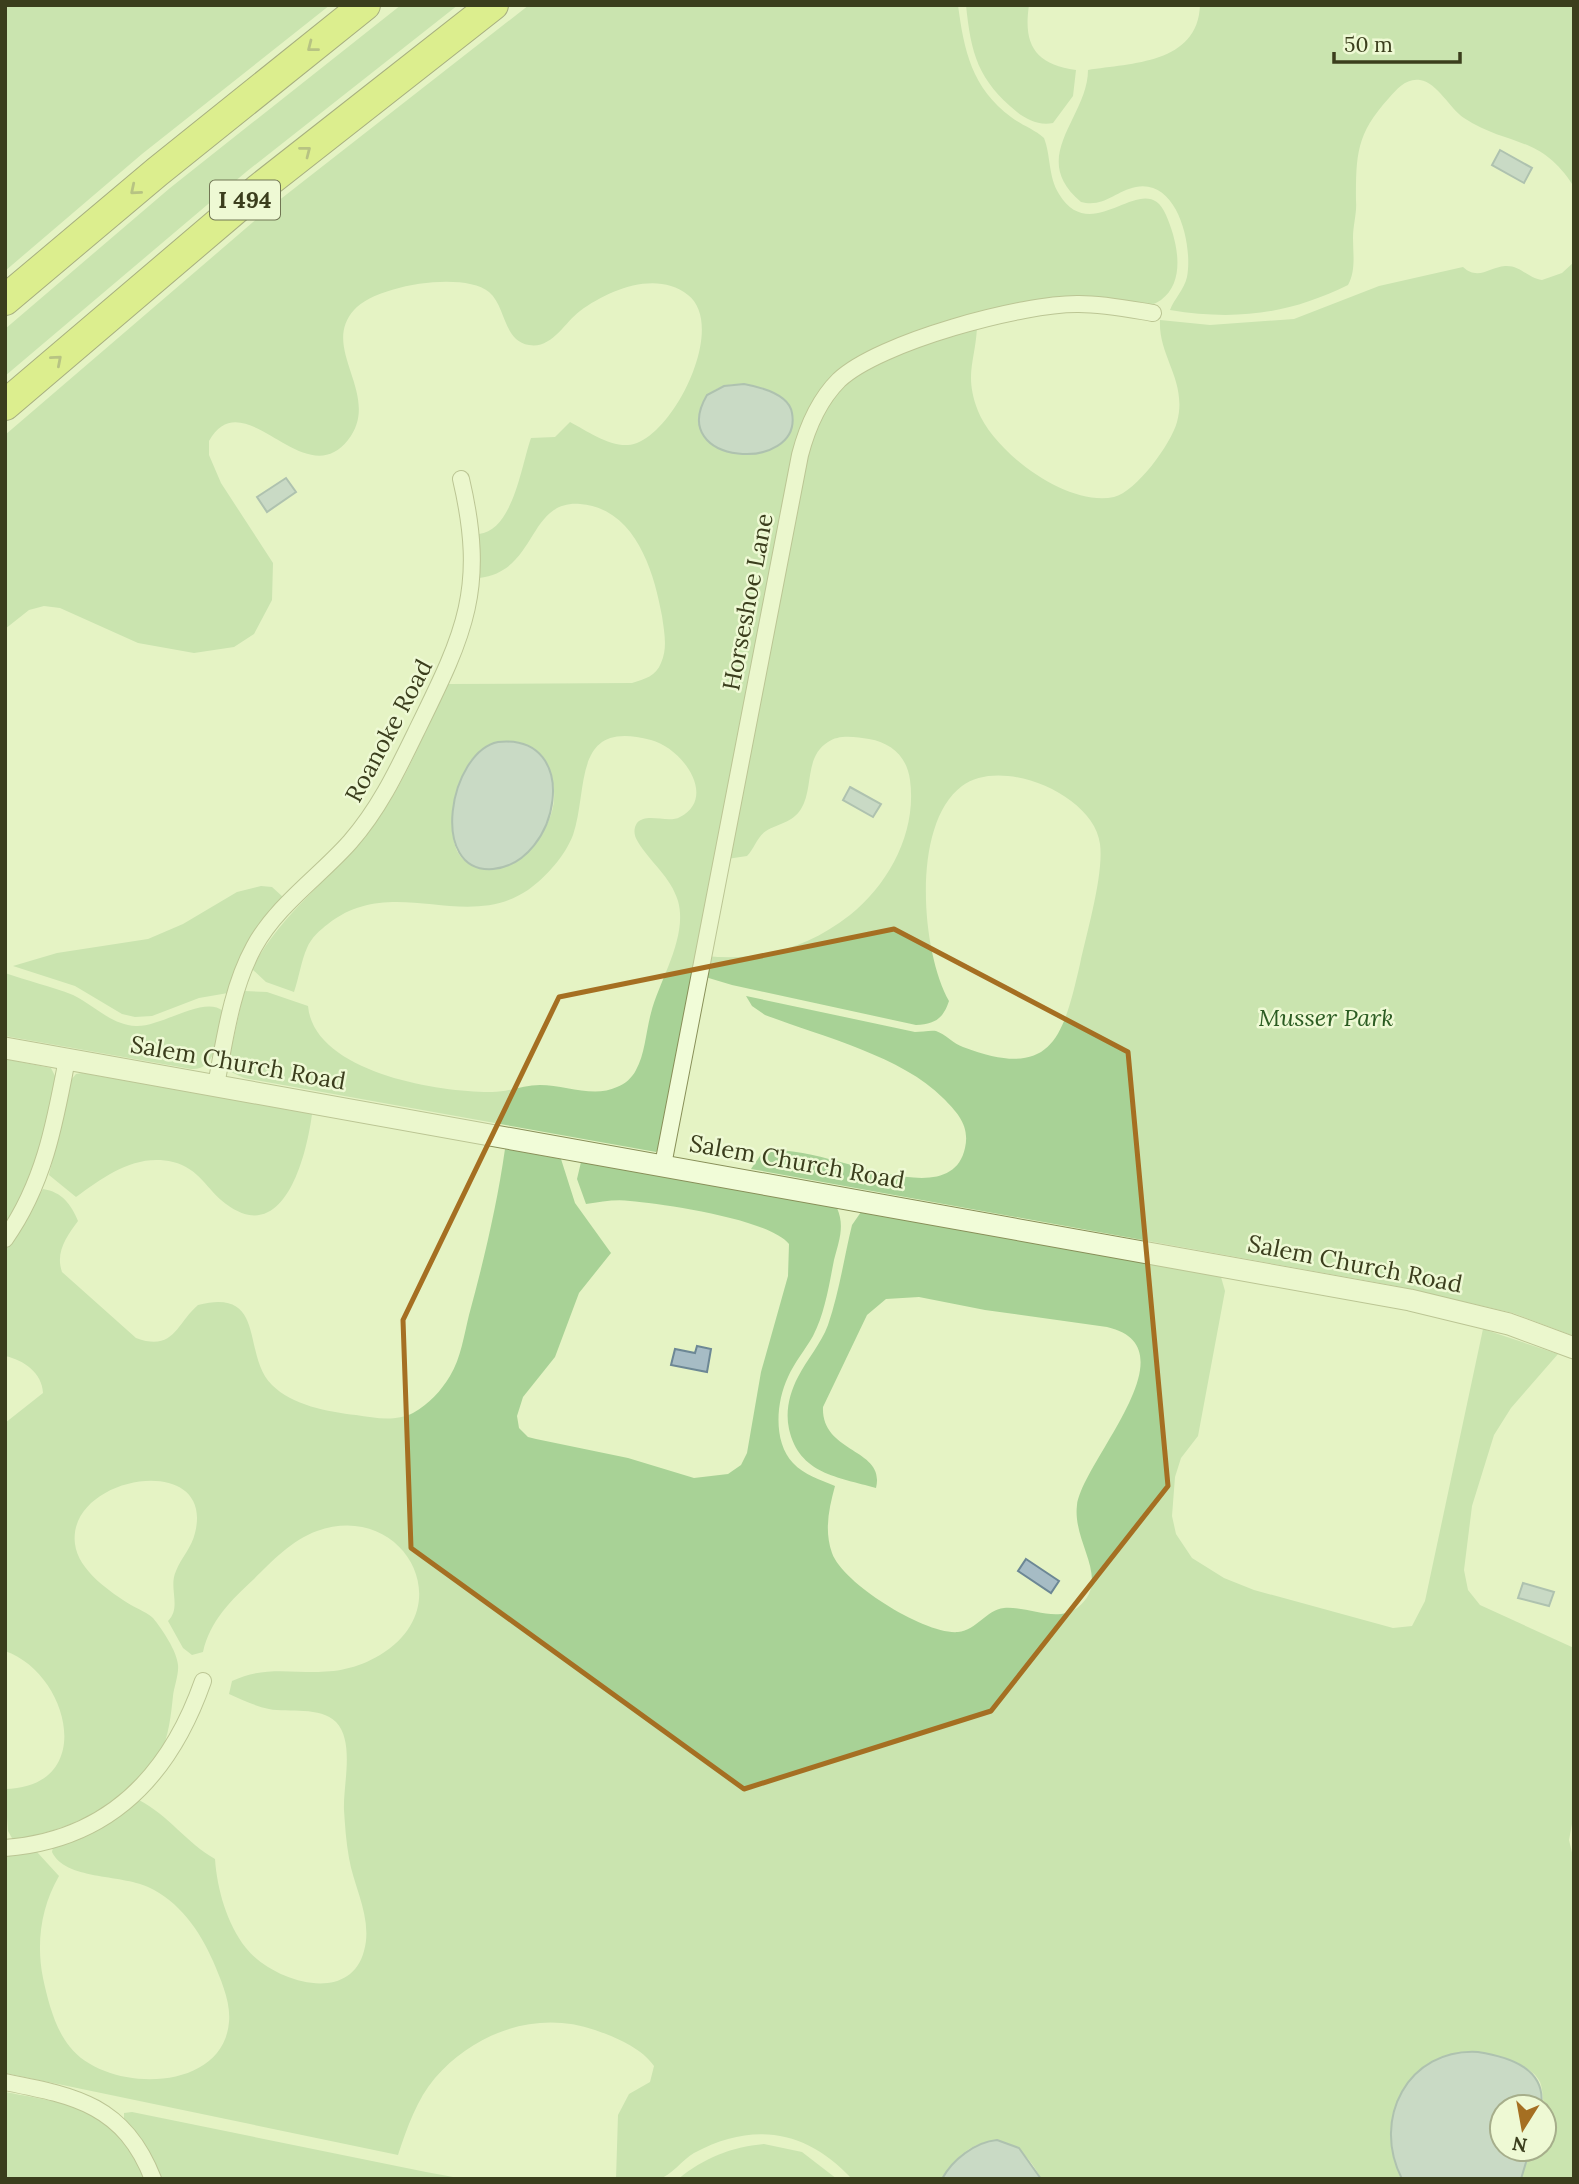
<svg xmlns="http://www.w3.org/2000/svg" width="1579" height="2184" viewBox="0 0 1579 2184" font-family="Lora,serif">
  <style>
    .green { fill: #a8d296; fill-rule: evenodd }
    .water { fill: #a6bcc5; stroke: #6c8795; stroke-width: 2 }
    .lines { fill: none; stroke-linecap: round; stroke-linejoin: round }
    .minor-casing { stroke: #888f58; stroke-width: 18 }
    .tertiary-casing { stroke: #888f58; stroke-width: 23 }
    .motorway-casing { stroke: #5a5d2c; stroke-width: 32 }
    .minor { stroke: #f1fcd8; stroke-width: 16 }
    .tertiary { stroke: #f1fcd8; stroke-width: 21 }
    .motorway { stroke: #d1e94d; stroke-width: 30 }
    .oneway { stroke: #7e8b33 }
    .marked { fill: none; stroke: #a56f22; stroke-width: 5; stroke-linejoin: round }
    .labels { text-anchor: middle; stroke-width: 5; stroke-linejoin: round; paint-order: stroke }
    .shield { fill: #eef9d4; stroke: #717654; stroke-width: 2 }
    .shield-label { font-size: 23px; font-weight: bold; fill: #3b3e1d }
    .street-label { font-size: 24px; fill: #3b3e1d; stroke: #eef9d4 }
    .park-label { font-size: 24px; font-style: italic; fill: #2b5c22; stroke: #eef9d4 }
  </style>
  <rect width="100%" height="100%" fill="#e5f3c4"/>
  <!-- green -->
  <g class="green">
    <polygon points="5,5 330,5 142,154 5,271"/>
    <polygon points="401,5 458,5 246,172 5,376 5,329 170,188"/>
    <path d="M 529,5 L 958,5 C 964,51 972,88 1011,117 C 1021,125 1034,129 1044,138 C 1051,156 1048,176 1059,194 C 1093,250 1145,165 1166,215 C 1177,240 1187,281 1161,300 C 1138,316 1103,295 1078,300 C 1039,306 1001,317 964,326 C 946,330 923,332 906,340 C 897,344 889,352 880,358 C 859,374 837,389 815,405 L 662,1143 L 656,1152 L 244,1078 L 231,1072 L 228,1064 L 244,991 L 267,992 L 308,1006 C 314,1072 437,1092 489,1092 C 506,1093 523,1085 540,1085 C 565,1085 594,1098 617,1087 C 625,1084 632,1078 636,1070 C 645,1054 646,1031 651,1013 C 660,979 688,937 678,901 C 671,877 650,862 638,842 C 634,836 633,829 637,823 C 647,812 668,824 680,817 C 718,797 682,748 651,740 C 571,718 589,789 573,835 C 565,856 546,877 528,890 C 464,933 393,873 328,924 C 320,930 311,938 307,948 C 301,961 299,978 294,992 L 266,982 L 252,969 C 281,913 328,882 366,835 C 402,791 423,735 448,684 L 632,683 C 645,679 656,676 661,663 C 668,648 664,631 662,616 C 654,571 635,508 580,504 C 527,500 538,571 479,578 L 479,534 C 513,530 521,467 531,438 L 555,437 L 570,422 C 587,431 608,446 628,445 C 670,443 729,327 688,295 C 656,270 609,290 580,311 C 564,323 552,349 529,345 C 503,341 506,306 489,292 C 463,271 376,285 354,310 C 319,349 383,395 348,440 C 304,496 244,379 209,441 L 209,455 L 221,483 L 273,563 L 272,600 L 254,634 L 234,647 L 194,653 L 138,643 L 60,608 L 44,606 L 29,610 L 5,629 L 5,435 L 273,205 ZM 739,384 L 777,395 L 792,412 C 795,453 749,461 718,447 C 711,444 705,434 700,427 C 698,400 712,384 739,384 ZM 503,742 C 548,744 567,790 545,828 C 539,837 525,845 516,852 C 499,866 486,876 465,861 C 441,842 456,781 471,760 C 480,749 489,744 503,742 Z"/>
    <path d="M 966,5 L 1029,5 C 1023,45 1035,64 1076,70 L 1073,96 L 1053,123 C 1040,126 1027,120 1017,112 C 978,80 971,54 966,5 Z"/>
    <path d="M 1200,5 L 1574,5 L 1574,187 C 1541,134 1508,147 1464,118 C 1449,108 1438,83 1420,80 C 1406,78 1397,89 1389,98 C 1356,134 1356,155 1356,201 C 1357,213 1353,225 1353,238 C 1353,254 1356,271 1348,285 C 1289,314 1236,321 1170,310 C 1174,299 1184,290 1187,277 C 1193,246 1178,179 1136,187 C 1115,191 1104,208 1081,202 C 1027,157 1088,118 1088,70 C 1131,63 1198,64 1200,5 Z"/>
    <path d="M 1574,262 L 1574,1336 L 1513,1313 L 1396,1286 L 751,1169 L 762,1153 C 811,1135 949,1221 965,1148 C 970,1126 958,1113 943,1098 C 902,1056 820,1036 765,1015 L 752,1006 L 746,996 L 915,1032 C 921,1032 931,1030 936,1031 C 945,1034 954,1044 963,1047 C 1052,1081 1063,1038 1080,964 C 1087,932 1104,874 1100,844 C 1094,795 1002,756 962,786 C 911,824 921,951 949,1001 C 943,1019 935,1024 916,1025 L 732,985 L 702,976 L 706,956 C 759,962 808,948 850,915 C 890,883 917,831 910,780 C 907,757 892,743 869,739 C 856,737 839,734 828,742 C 804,757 814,788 801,809 C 792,823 779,823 766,831 C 757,837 754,849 747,856 L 727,859 L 802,468 C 807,453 810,435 817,421 C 849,359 916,347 977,328 C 975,362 964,375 978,411 C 995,453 1067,507 1114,497 C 1136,492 1171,444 1177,422 C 1188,381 1158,357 1160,320 L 1210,325 L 1294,319 L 1379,286 L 1463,267 C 1478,281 1490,267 1505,266 C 1520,265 1528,278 1542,280 L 1562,273 Z"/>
    <polygon points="261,886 272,887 283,897 248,942 228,993 199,998 152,1016 135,1017 122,1014 75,986 13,966 57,953 148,939 183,924 237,892"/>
    <path d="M 5,973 C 27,981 51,986 73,995 C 94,1005 111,1025 136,1026 C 162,1027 204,995 223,1011 C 218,1032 218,1071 191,1069 L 5,1036 Z"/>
    <path d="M 5,1059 L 51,1068 L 56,1078 C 44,1133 34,1177 5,1225 Z"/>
    <path d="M 82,1073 L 312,1114 C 307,1153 285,1248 226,1204 C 207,1190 199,1168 173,1162 C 136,1153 105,1176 76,1197 L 49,1175 L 71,1080 L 76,1074 Z"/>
    <path d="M 505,1149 L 561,1159 L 575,1203 L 611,1253 L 579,1293 L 555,1357 L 523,1397 L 517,1416 L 519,1428 L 528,1437 L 536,1439 L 628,1458 L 694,1478 L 728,1474 L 741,1465 L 747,1453 L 761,1372 L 788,1276 L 789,1244 C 769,1219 664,1204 630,1201 C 615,1199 601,1202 586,1204 L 577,1179 L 581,1162 L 837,1208 C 845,1226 839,1241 834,1260 C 829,1285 825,1313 813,1336 C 805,1350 794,1363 788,1377 C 776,1402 773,1442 793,1463 C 804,1475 821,1480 835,1486 C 829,1508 824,1530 832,1553 C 843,1584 926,1635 958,1632 C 977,1630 986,1610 1004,1608 C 1028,1606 1056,1623 1077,1608 C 1113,1580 1072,1544 1077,1505 C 1083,1460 1195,1347 1107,1327 L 985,1310 L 919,1297 L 886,1299 L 867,1315 L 823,1407 C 821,1454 886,1448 876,1488 C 838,1477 799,1474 789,1429 C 785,1411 790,1392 798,1377 C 807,1359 821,1344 828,1325 C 839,1293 844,1258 852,1225 L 861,1212 L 1221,1277 L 1225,1291 L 1198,1436 L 1181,1458 L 1175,1477 L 1172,1516 L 1176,1534 L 1192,1558 L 1224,1578 L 1254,1590 L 1393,1628 L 1412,1626 L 1425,1601 L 1483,1329 L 1558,1354 L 1511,1408 L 1494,1435 L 1472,1506 L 1464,1570 L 1468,1590 L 1480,1605 L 1574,1648 L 1574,1813 L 1569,1840 L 1574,1861 L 1574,2179 L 1521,2179 L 1530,2149 L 1544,2149 C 1544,2133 1545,2094 1540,2082 C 1535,2072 1525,2067 1515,2063 C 1434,2023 1363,2101 1402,2179 L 1041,2179 C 1016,2127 970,2131 942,2179 L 852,2179 C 807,2130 753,2121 694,2153 C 683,2159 671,2176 659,2179 C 647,2182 629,2179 616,2179 L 618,2115 L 629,2094 L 650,2082 L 654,2066 C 642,2048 615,2037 595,2030 C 537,2010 475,2032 435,2078 C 417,2099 407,2128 398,2155 L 5,2073 L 5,1856 L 37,1852 L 59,1876 C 41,1907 36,1943 43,1978 C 48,2001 55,2029 70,2047 C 106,2093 223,2094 229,2022 C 231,2002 221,1980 213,1961 C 200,1931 179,1901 148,1887 C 120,1874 65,1880 52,1852 L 53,1847 L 100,1828 L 139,1800 C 168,1815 187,1843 215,1859 C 217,1889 227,1924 246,1948 C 271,1980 349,2007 364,1951 C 373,1919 354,1888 349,1858 C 346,1842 345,1825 344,1810 C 343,1784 355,1742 336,1722 C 320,1706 289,1713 269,1709 C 255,1706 242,1700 229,1694 L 232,1681 C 282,1657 323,1689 380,1655 C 463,1605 401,1500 317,1531 C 292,1540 272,1561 254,1579 C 231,1600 210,1621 203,1652 L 192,1655 L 183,1648 L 168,1621 C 182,1607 168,1588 176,1571 C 181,1558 192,1547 195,1533 C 216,1450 66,1475 75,1544 C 78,1570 110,1592 131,1605 C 138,1609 148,1613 153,1618 C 162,1629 177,1651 178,1665 C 179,1674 174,1687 173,1696 C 171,1714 169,1737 160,1753 C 131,1804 68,1831 13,1840 L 8,1831 L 5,1789 C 98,1787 69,1673 5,1651 L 5,1423 L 43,1393 C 42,1373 24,1360 5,1356 L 5,1251 L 43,1189 C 62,1192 71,1204 78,1221 C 67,1236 55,1252 62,1272 L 136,1338 C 174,1352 176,1324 198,1305 C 268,1287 241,1355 272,1385 C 292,1405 328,1412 356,1415 C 375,1418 395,1422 413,1413 C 429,1404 441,1391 450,1376 C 461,1358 464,1335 469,1315 C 484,1260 497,1205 505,1149 Z"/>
    <path d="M 5,2092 C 84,2107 106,2105 147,2179 L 5,2179 Z"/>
    <polygon points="132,2112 426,2172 464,2179 158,2179 124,2122 124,2113"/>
    <path d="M 764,2144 L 802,2152 L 837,2179 L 678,2179 C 704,2158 731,2147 764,2144 Z"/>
  </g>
  <!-- water -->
  <g class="water">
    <polygon points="1500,150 1532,168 1524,183 1492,165"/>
    <path d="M 744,384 C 760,387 789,394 792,413 C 803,474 665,466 707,395 L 724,386 Z"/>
    <polygon points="286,478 296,492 267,512 257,497"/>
    <path d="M 498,742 C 583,733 560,863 493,869 C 428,874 449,752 498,742 Z"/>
    <polygon points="850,787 881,804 873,817 843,800"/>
    <polygon points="697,1346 711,1349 707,1372 671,1365 675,1349 695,1353"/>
    <polygon points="1026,1559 1059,1581 1051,1593 1018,1571"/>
    <polygon points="1523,1583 1554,1592 1549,1606 1518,1598"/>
    <path d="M 1478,2052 C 1510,2057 1547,2069 1541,2107 L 1502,2107 L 1502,2149 L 1530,2149 L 1521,2179 L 1402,2179 C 1371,2119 1408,2048 1478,2052 Z"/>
    <path d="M 997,2140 L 1019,2148 L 1041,2179 L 942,2179 C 952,2160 975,2142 997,2140 Z"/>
  </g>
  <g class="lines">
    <defs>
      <g id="minor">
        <path d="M 216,1085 C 225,1039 231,989 254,947 C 277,905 319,877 350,842 C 379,809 397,771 416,732 C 464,634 487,590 461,479"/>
        <path d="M 663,1165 L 800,455 C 807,428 819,400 839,380 C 879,342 1024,303 1079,304 C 1104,304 1129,309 1153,313"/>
        <path d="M 5,1239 C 44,1184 55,1123 67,1059"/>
        <path d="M 5,1848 C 109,1840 170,1775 203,1681"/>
        <path d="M 5,2082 C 76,2096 124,2105 153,2179"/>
      </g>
      <polyline id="tertiary" points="5,1048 1410,1300 1509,1324 1574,1348"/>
      <g id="motorway">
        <polyline points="5,300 157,172 365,5"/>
        <polyline points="5,405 260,188 493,5"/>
      </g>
    </defs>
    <!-- minor casing -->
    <use href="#minor" class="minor-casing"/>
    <!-- tertiary casing -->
    <use href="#tertiary" class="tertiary-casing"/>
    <!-- motorway casing -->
    <use href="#motorway" class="motorway-casing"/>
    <!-- minor -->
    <use href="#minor" class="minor"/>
    <!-- tertiary -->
    <use href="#tertiary" class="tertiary"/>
    <!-- motorway -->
    <use href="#motorway" class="motorway"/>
  </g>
  <!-- one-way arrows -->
  <defs><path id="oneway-chevron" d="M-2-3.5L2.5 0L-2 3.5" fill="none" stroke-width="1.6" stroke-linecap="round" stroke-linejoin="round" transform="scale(1.75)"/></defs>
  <g class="oneway">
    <use href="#oneway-chevron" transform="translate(312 47) rotate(142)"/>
    <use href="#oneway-chevron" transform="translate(306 151) rotate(-38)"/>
    <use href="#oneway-chevron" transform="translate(135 190) rotate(140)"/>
    <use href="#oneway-chevron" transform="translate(57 360) rotate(-41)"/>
  </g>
  <!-- marked area -->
  <path d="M0 0H1579V2184H0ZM 894,929 L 1128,1052 L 1168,1486 L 991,1711 L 744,1789 L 411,1548 L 403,1320 L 559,997 Z" fill="#e5f3c4" fill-opacity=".55" fill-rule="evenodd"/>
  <path class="marked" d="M 894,929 L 1128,1052 L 1168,1486 L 991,1711 L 744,1789 L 411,1548 L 403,1320 L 559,997 Z"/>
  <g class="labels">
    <!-- shield labels -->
    <rect class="shield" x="210" y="180.5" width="70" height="39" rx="5"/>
    <g class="shield-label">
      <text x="245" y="208">I 494</text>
    </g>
    <!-- street labels -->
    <g class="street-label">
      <text transform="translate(748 602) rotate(-79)" y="8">Horseshoe Lane</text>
      <text transform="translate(389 731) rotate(-62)" y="8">Roanoke Road</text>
      <text transform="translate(238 1063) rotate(10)" y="8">Salem Church Road</text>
      <text transform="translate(797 1162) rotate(10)" y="8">Salem Church Road</text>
      <text transform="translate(1355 1264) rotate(11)" y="8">Salem Church Road</text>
    </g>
    <!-- park labels -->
    <g class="park-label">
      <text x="1326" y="1026">Musser Park</text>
    </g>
  </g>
  <!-- border -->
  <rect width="1579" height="2184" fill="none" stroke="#3b3e1d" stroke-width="14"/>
  <!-- north arrow -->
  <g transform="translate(1523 2128) rotate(191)"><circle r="33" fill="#eef9d4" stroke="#a6ae8b" stroke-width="2"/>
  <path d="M0-5L12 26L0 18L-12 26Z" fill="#a56f22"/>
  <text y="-10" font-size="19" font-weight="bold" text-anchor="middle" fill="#3b3e1d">N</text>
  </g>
  <!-- scale -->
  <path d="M1334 52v10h126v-10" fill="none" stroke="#3b3e1d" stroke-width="3.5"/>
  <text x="1344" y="52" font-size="21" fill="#3b3e1d" stroke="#eef9d4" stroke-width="5" paint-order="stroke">50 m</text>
</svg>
